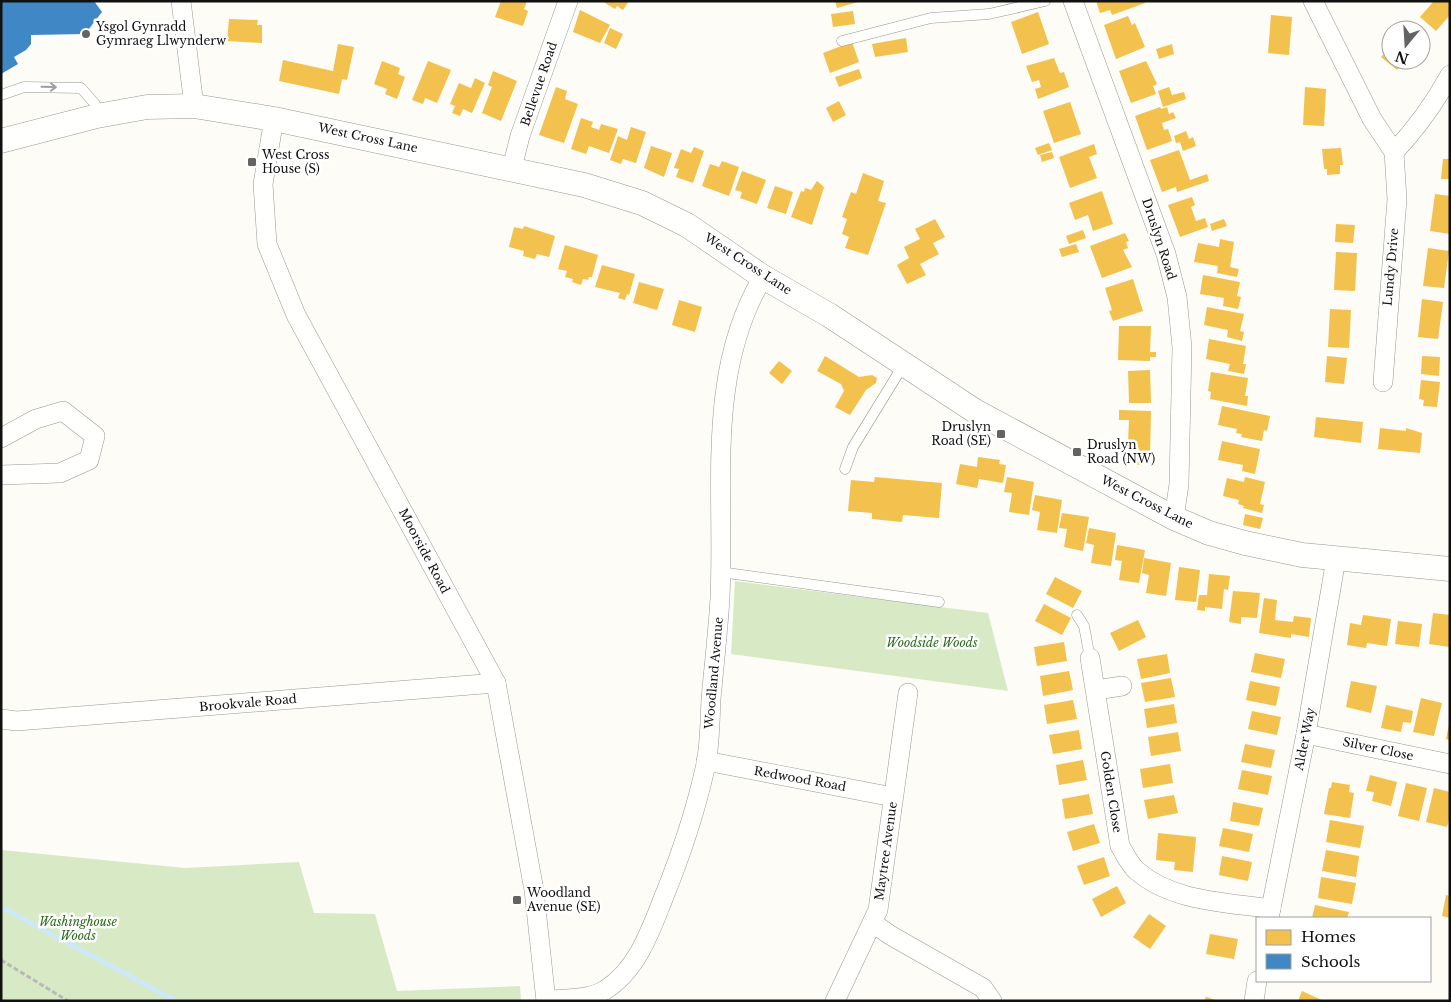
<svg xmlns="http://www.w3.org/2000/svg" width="1451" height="1002" viewBox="0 0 1451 1002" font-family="'Libre Baskerville',serif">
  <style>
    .forest { fill: #d8eac5 }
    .homes { fill: #f2c14e }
    .schools { fill: #3f88c5 }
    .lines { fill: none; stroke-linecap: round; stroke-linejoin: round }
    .stream { stroke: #cde8f7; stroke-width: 5 }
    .service-casing { stroke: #979795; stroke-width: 11 }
    .minor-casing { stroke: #979795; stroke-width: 20 }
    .tertiary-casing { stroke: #979795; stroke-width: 25 }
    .path { stroke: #b9b9b8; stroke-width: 3; stroke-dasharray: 5 2.5; stroke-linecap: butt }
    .service { stroke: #fffffe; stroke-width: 10 }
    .minor { stroke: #fffffe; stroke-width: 19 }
    .tertiary { stroke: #fffffe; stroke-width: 24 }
    .oneway { stroke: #a0a09f }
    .poi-dot { fill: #646362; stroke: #fff; stroke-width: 2 }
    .labels { text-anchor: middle; stroke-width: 5; stroke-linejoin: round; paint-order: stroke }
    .poi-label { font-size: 12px; fill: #111; stroke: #fff; text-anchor: start }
    .street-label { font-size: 12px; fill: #111; stroke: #fff }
    .park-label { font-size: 12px; font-style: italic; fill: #2f6b1f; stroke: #fff }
  </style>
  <rect width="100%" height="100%" fill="#fdfcf7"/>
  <!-- forest -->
  <g class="forest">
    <polygon points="735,581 988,613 1008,691 731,654"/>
    <polygon points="1,850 185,868 299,862 314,913 375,914 397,991 520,986 521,1001 1,1001"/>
  </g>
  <!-- homes -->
  <g class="homes">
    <polygon points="501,1 527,1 524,9 528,11 523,26 495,17"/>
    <polygon points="602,1 629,1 623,10 617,6 615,9"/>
    <polygon points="835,1 858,1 858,2 837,8"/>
    <polygon points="1096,1 1144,1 1145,3 1112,15 1110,10 1100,13"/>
    <polygon points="1434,1 1450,1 1450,15 1436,31 1420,17"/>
    <polygon points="580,10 610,25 600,43 573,32"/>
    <polygon points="853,11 855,24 833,27 831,14"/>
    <polygon points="1038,12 1049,44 1022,54 1011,22"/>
    <polygon points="1271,15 1292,17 1289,55 1268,53"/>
    <polygon points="1128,16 1132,25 1135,23 1145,47 1116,59 1104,25"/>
    <polygon points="229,19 258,20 257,25 262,25 262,43 227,41"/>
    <polygon points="610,28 623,34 616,49 604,43"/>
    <polygon points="906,38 908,52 875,57 872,44"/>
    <polygon points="852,42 859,62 830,73 823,53"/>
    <polygon points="338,44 354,47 347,80 342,79 339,94 279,81 283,60 333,71"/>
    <polygon points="1172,44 1174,54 1159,59 1156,49"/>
    <polygon points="1391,46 1391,60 1406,60 1397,70 1381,57"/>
    <polygon points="1054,58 1060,73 1064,72 1069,87 1038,99 1035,89 1041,87 1039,80 1032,82 1026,66"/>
    <polygon points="382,61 400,68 398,74 405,77 397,99 385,94 387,89 374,84"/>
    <polygon points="428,61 451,70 437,103 425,98 423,104 412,100"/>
    <polygon points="1146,61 1157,84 1153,86 1156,94 1131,103 1119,71"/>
    <polygon points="859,69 862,78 839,87 835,77"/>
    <polygon points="493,71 517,81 501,121 482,113 492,87 488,85"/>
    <polygon points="475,78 485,83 472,113 463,109 460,116 452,113 455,106 450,104 459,83 471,88"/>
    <polygon points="556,87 567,91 565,99 578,104 564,143 539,135"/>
    <polygon points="1169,87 1172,95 1184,92 1186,99 1163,107 1158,91"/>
    <polygon points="1305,87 1326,89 1324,126 1303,125"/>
    <polygon points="839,101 846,115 833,122 826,108"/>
    <polygon points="1070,102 1081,134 1054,143 1043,111"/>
    <polygon points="1160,107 1161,109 1167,107 1169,114 1173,112 1176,118 1162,123 1164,130 1168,129 1172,141 1147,150 1135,116"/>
    <polygon points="581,118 593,122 591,127 599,130 601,124 618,129 609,153 589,146 586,154 571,149"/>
    <polygon points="631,127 646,132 636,163 623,159 621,164 610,160 618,136 627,140"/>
    <polygon points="1186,131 1189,139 1193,137 1196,146 1183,151 1180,142 1176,143 1174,136"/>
    <polygon points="1049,143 1052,150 1038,155 1035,148"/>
    <polygon points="1094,144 1097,154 1089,157 1097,178 1070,188 1059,157"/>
    <polygon points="651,146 672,153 664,177 644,168"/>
    <polygon points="694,147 704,151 693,183 676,177 679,169 674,168 681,149 691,153"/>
    <polygon points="1341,148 1343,165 1340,165 1340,174 1327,175 1327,169 1324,169 1322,149"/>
    <polygon points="1179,150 1190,180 1207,174 1209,181 1177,192 1176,187 1162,192 1150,160"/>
    <polygon points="1052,152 1054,158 1042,162 1040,155"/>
    <polygon points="1443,159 1450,159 1450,179 1441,179"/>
    <polygon points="722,161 739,167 729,196 702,186 710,164 719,167"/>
    <polygon points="742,171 766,180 757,204 740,198 742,192 735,190"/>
    <polygon points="863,173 884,181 878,201 886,203 868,255 845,248 849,237 842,234 847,219 842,217 851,192 856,194"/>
    <polygon points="817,181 824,187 812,225 791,217 801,191 804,192 805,188 811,190"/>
    <polygon points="775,186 793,192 786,214 767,208"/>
    <polygon points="1102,191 1113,224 1093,231 1088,215 1075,220 1069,203"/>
    <polygon points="1435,194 1450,196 1450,234 1430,231"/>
    <polygon points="1192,197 1195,205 1191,207 1196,221 1205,218 1208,227 1180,237 1168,205"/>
    <polygon points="935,219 945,237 933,243 939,254 920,264 926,275 907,284 897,265 909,258 904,247 920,239 915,229"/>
    <polygon points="1224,219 1227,226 1212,231 1210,224"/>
    <polygon points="1336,224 1355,225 1353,243 1335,242"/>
    <polygon points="524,226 555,236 549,257 537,254 535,259 523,256 524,251 509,247 514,227 523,229"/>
    <polygon points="1083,230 1086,238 1069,244 1066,236"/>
    <polygon points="1125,233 1129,241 1126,242 1128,248 1123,250 1132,267 1102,278 1090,246"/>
    <polygon points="1220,239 1234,242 1230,267 1239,269 1237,277 1217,273 1218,266 1194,262 1198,243 1219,247"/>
    <polygon points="1076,244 1079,252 1062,257 1059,249"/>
    <polygon points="565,245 598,255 592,277 589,277 588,280 583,279 581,285 572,282 573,279 565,277 567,271 558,269"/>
    <polygon points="1428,248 1449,251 1444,288 1423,286"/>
    <polygon points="1336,252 1357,253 1355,291 1334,290"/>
    <polygon points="602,265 635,274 629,295 627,294 625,300 618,298 620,293 595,287"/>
    <polygon points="1203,275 1240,282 1237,296 1241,297 1238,309 1223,306 1224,298 1200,294"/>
    <polygon points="1133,279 1143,311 1113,321 1109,311 1112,310 1105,288"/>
    <polygon points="639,282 664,289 657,310 633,303"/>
    <polygon points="1422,299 1443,302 1438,339 1418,337"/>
    <polygon points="679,300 702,307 695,332 672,325"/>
    <polygon points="1207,307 1244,314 1240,331 1244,332 1242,341 1227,337 1228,330 1204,325"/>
    <polygon points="1330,309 1351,310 1349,348 1328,347"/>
    <polygon points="1119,326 1151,326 1150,352 1156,352 1156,357 1150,357 1150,361 1118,360"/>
    <polygon points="1209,339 1246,346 1243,364 1246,364 1244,374 1228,371 1230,364 1206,359"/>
    <polygon points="825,356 859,377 872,375 877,378 876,383 866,390 850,415 835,407 844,391 841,384 817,371"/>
    <polygon points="1327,356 1347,358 1344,384 1325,382"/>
    <polygon points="1422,356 1440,357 1439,376 1421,374"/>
    <polygon points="779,361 792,371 782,384 769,373"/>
    <polygon points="1150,370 1151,403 1129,403 1128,371"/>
    <polygon points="1211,372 1248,378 1245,396 1248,396 1247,406 1210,399 1211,392 1208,391"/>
    <polygon points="1421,380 1440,382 1437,407 1423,406 1424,400 1419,399"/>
    <polygon points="1222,406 1270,416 1267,431 1264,430 1262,441 1241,437 1242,434 1236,433 1237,429 1218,425"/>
    <polygon points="1119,410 1151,411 1150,456 1142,456 1142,465 1123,464 1124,443 1128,443 1129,420 1119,420"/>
    <polygon points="1316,417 1363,422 1361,443 1314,437"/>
    <polygon points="1380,428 1406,431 1406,428 1422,433 1420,453 1378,449"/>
    <polygon points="1222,441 1260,449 1255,474 1242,471 1243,465 1218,460"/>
    <polygon points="978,457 1000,460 999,464 1006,465 1003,483 979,479 977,488 956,484 960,464 977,467"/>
    <polygon points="875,477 942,483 939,518 903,515 902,522 872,519 872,513 848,511 851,480 874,482"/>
    <polygon points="1007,477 1034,482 1029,515 1009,512 1012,493 1004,492"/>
    <polygon points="1245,477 1265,482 1260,504 1264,505 1262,513 1243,508 1244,506 1238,504 1239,500 1223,496 1227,478 1244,482"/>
    <polygon points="1035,495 1062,500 1057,533 1037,530 1040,512 1032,510"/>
    <polygon points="1062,513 1089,517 1083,551 1064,547 1067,529 1059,528"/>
    <polygon points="1245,514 1263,518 1260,529 1243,525"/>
    <polygon points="1089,528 1116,533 1111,566 1091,563 1094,545 1086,543"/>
    <polygon points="1117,545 1145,550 1139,583 1119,580 1122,561 1115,560"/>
    <polygon points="1144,558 1171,563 1166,596 1146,593 1149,575 1142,573"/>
    <polygon points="1179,567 1200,570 1196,602 1175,600"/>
    <polygon points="1209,574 1230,576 1228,590 1224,589 1222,609 1205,607 1205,611 1197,610 1199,595 1207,595"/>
    <polygon points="1055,577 1082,591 1073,608 1046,594"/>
    <polygon points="1233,591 1260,593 1257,618 1241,617 1241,624 1229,622"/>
    <polygon points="1264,598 1277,600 1275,620 1293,622 1294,616 1311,618 1309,637 1291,634 1291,638 1259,633"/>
    <polygon points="1044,604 1071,618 1062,635 1035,621"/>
    <polygon points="1433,613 1450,615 1449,647 1429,644"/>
    <polygon points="1363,615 1391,619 1387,646 1367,643 1366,648 1347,645 1350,623 1361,625"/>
    <polygon points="1138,620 1146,637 1119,651 1110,633"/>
    <polygon points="1398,621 1422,624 1419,647 1395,644"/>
    <polygon points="1064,642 1067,661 1037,666 1034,647"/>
    <polygon points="1255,653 1285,659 1281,678 1251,672"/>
    <polygon points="1167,654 1170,673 1141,679 1137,659"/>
    <polygon points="1069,671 1073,690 1043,696 1040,676"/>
    <polygon points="1171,678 1175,697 1145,702 1141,683"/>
    <polygon points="1250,681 1280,687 1276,706 1246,700"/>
    <polygon points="1351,681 1377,686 1371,713 1346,707"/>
    <polygon points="1421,698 1442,703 1434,736 1413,732"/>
    <polygon points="1073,700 1077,719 1047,724 1044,705"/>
    <polygon points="1174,704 1177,723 1147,728 1144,709"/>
    <polygon points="1386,705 1413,711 1411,723 1403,722 1401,732 1381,728"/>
    <polygon points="1252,711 1281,717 1277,735 1248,729"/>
    <polygon points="1449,725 1450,725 1450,740 1446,739"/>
    <polygon points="1079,730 1082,749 1053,754 1049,735"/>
    <polygon points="1178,732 1181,751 1151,756 1148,737"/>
    <polygon points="1245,744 1275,750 1271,768 1241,762"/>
    <polygon points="1083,760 1087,780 1059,785 1056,765"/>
    <polygon points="1170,764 1173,783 1143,788 1140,769"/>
    <polygon points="1242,770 1272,776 1268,795 1238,789"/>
    <polygon points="1370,775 1397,782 1391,806 1372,801 1374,792 1366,791"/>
    <polygon points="1332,782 1350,785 1349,792 1354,793 1350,818 1324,814 1329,788 1331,788"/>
    <polygon points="1406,783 1427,788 1419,821 1398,816"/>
    <polygon points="1434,788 1450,792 1450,815 1447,827 1426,822"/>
    <polygon points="1089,794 1093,814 1065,819 1062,799"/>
    <polygon points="1174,795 1178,813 1148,819 1144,800"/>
    <polygon points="1233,802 1263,808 1259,826 1230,821"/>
    <polygon points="1330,820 1364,826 1360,848 1326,842"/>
    <polygon points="1094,824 1100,843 1073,851 1067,832"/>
    <polygon points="1223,828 1253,834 1249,852 1219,846"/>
    <polygon points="1158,833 1196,837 1193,872 1174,870 1175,862 1156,860"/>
    <polygon points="1326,850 1359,856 1356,877 1322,871"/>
    <polygon points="1222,856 1252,862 1248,881 1219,875"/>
    <polygon points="1104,857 1110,876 1084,885 1077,866"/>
    <polygon points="1321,877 1356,883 1352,904 1318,898"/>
    <polygon points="1117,886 1126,903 1101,917 1092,899"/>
    <polygon points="1446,895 1450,896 1450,918 1442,916"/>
    <polygon points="1315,905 1349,912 1347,918 1312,918"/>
    <polygon points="1149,914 1166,926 1150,949 1133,937"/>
    <polygon points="1210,934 1238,939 1234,959 1206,954"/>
    <polygon points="1302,991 1315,997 1324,1001 1298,1001"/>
    <polygon points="1206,997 1216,1000 1216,1001 1204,1001"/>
  </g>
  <!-- schools -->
  <polygon class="schools" points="1,1 94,1 102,12 85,34 31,35 31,44 26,50 14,57 18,64 1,74"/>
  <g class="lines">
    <!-- stream -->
    <polyline class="stream" points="1,907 176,1001"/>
    <defs>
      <g id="service">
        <polyline points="842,41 931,18 989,14 1045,1"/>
        <polyline points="1,95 24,87 81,88 95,104 97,116"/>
        <polyline points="845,469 853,447 904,364"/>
        <polyline points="720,572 939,602"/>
        <polyline points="1077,615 1084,626 1090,658"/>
      </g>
      <g id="minor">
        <polyline points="181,1 194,106"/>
        <polyline points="1073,1 1166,254 1177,297 1182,347 1179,484 1174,518"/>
        <polyline points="1313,1 1372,119 1394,152 1397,199 1383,382"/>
        <polyline points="274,119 263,184 267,244 296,315 496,683 534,890 546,1001"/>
        <path d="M 1394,152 C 1417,128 1434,104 1450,75"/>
        <polyline points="512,168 520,136 568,1"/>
        <polyline points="1,438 36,419 63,411 95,436 89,460 60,473 1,475"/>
        <path d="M 1090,658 L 1120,846 C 1125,854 1130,865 1137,871 C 1173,902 1226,902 1271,909"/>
        <polyline points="1096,690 1122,686"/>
        <polyline points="1,719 17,721 496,683"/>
        <polyline points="1306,734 1450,764"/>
        <polyline points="706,761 893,797"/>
        <polyline points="1269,918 1306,734 1336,559"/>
        <polyline points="873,923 890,935 983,988 992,1001"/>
        <path d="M 546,1000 C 565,999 588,1000 605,990 C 637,970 650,932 663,899 C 681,855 696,810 706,764 C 710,743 710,720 711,699 C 714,665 718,632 720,598 C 725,490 705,374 763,277"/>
        <polyline points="835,1001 878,910 908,693"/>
        <polyline points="1254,1001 1257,981"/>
      </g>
      <polyline id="tertiary" points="1,141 97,116 147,107 194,106 274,119 584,185 642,203 687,225 763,277 829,315 975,411 1174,518 1209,533 1245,543 1302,555 1450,569"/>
    </defs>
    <!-- service casing -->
    <use href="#service" class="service-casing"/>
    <!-- minor casing -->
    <use href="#minor" class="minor-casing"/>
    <!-- tertiary casing -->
    <use href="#tertiary" class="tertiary-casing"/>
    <!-- path -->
    <polyline class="path" points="1,960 68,1001"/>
    <!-- service -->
    <use href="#service" class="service"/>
    <!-- minor -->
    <use href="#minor" class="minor"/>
    <!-- tertiary -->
    <use href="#tertiary" class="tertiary"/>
  </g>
  <!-- one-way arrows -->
  <defs><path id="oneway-shaft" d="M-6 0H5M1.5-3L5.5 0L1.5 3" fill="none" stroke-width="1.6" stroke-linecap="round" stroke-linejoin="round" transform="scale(1.25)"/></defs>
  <use class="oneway" href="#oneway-shaft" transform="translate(49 87) rotate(1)"/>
  <!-- markers -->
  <g class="poi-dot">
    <circle cx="86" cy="34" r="5"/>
    <rect x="247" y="157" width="10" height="10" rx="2.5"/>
    <rect x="996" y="429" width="10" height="10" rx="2.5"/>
    <rect x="1072" y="447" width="10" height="10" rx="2.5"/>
    <rect x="512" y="895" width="10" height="10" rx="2.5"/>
  </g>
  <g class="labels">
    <!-- poi labels -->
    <g class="poi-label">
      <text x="96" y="31">Ysgol Gynradd<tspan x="96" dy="14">Gymraeg Llwynderw</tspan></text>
      <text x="262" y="159">West Cross<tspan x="262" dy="14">House (S)</tspan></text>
      <text x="991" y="431" text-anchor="end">Druslyn<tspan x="991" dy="14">Road (SE)</tspan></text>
      <text x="1087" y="449">Druslyn<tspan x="1087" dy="14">Road (NW)</tspan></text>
      <text x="527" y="897">Woodland<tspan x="527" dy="14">Avenue (SE)</tspan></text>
    </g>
    <!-- street labels -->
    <g class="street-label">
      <text transform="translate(539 84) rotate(-71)" y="4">Bellevue Road</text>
      <text transform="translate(368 138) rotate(12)" y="4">West Cross Lane</text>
      <text transform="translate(1159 239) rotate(72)" y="4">Druslyn Road</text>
      <text transform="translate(748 264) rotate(33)" y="4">West Cross Lane</text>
      <text transform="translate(1391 267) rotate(-85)" y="4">Lundy Drive</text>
      <text transform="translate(1147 502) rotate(27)" y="4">West Cross Lane</text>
      <text transform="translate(424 551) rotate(62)" y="4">Moorside Road</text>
      <text transform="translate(714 673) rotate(-85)" y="4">Woodland Avenue</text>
      <text transform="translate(248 703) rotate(-5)" y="4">Brookvale Road</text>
      <text transform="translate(1305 739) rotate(-79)" y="4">Alder Way</text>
      <text transform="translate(1378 749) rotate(12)" y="4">Silver Close</text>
      <text transform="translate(800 779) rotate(10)" y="4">Redwood Road</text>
      <text transform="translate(1111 792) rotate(81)" y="4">Golden Close</text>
      <text transform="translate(886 851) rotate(-82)" y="4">Maytree Avenue</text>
    </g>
    <!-- park labels -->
    <g class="park-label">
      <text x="932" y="647">Woodside Woods</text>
      <text x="78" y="926">Washinghouse<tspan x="78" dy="14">Woods</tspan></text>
    </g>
  </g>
  <!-- border -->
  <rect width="1451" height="1002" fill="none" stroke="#111111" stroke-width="5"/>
  <!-- legend -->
  <rect x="1256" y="917" width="175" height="65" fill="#ffffff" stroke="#a0a0a0"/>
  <rect x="1266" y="930" width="25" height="15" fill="#f2c14e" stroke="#a0a0a0"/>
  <text x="1301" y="942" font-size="15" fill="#111111">Homes</text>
  <rect x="1266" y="954" width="25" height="15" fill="#3f88c5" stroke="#a0a0a0"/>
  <text x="1301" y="967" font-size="15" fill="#111111">Schools</text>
  <!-- north arrow -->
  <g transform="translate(1406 45) rotate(198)"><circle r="24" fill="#ffffff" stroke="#a0a0a0"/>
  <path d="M0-4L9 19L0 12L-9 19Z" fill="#646362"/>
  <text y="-8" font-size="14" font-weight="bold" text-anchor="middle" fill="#111111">N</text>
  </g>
</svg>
